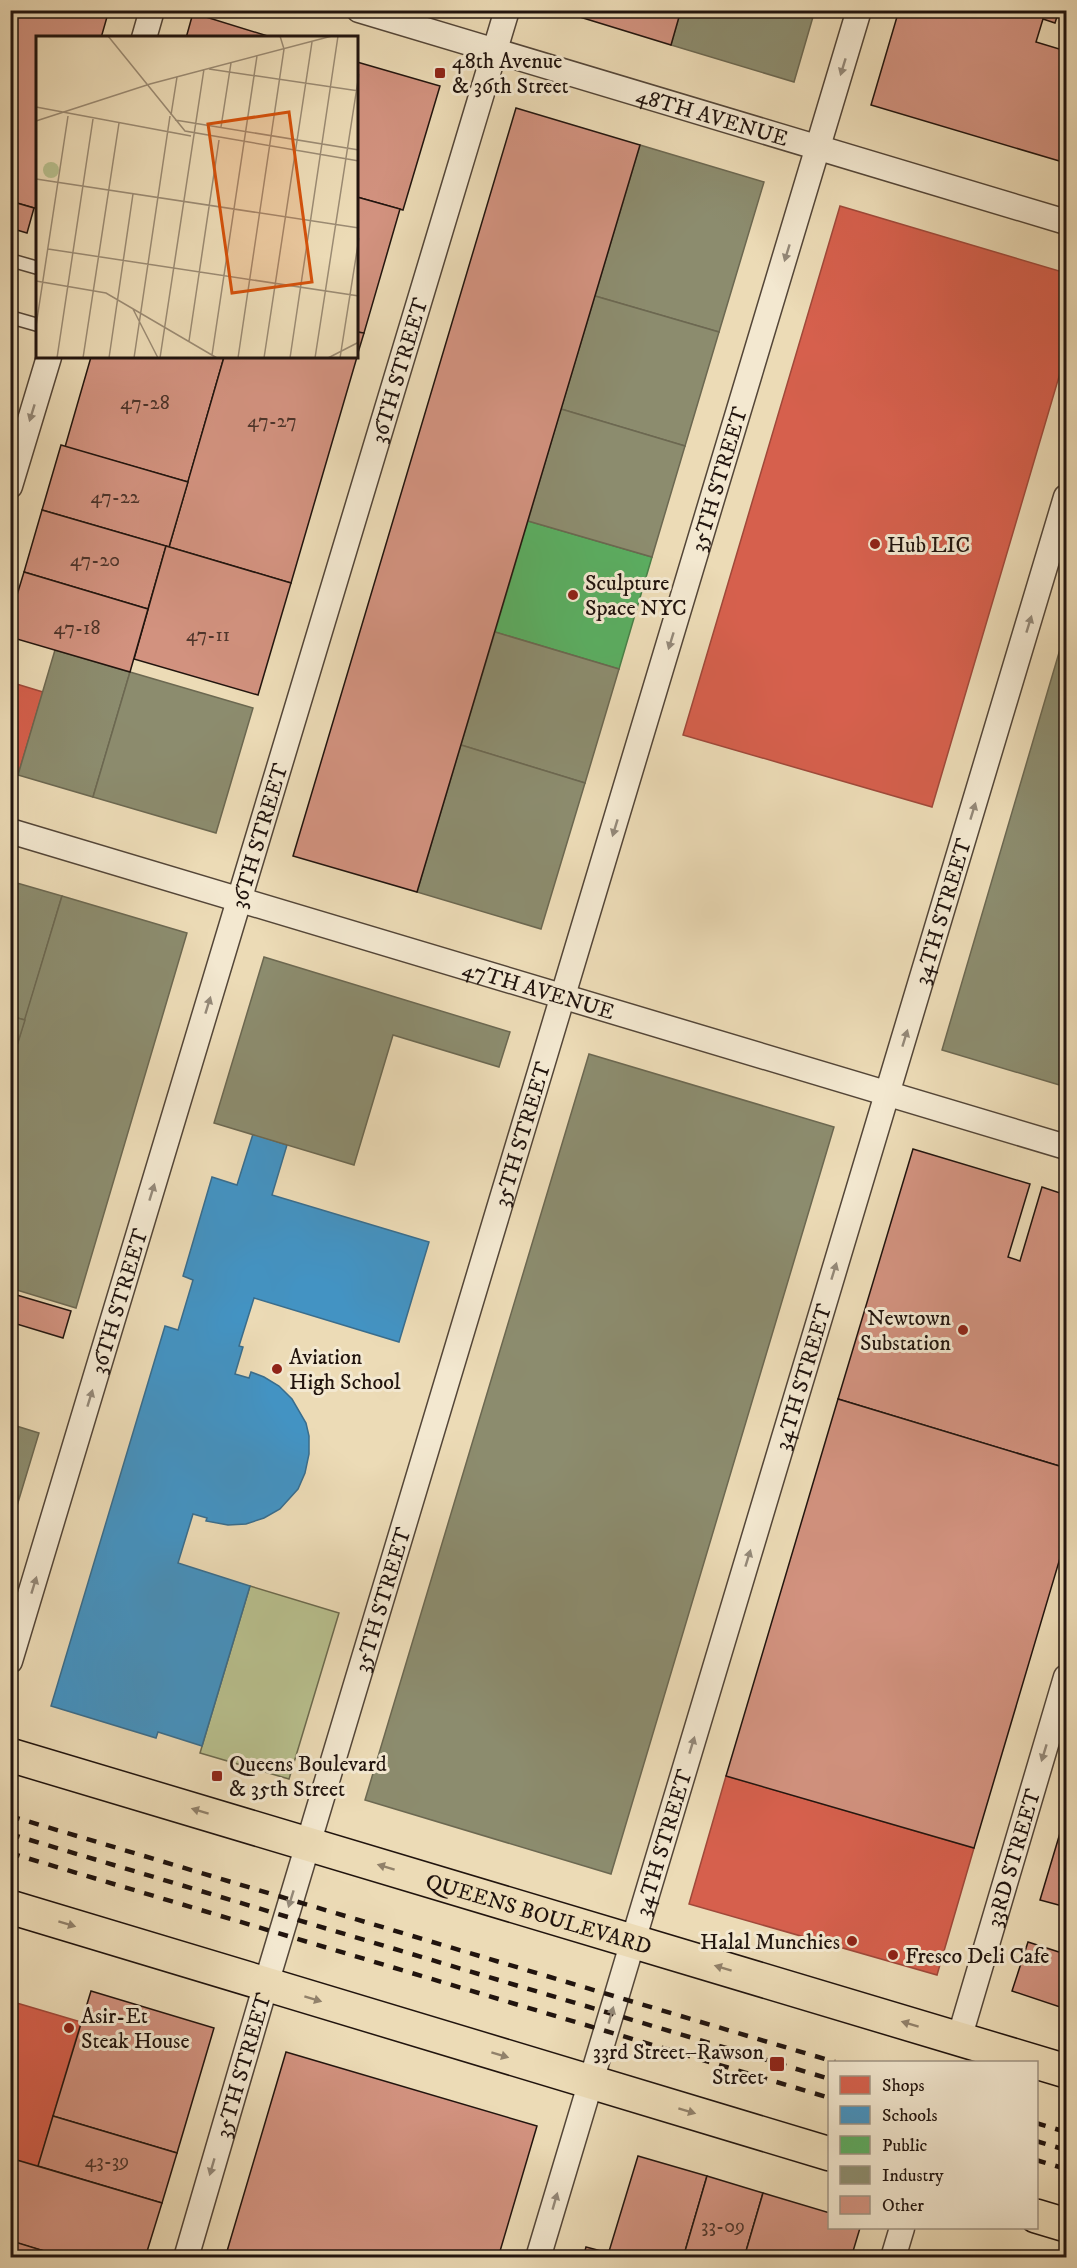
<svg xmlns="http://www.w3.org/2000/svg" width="1077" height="2268" viewBox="0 0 1077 2268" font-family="'IM FELL DW Pica',serif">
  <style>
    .pitch { fill: #b8c08e; stroke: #6c6a4e; stroke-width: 1.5 }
    .shops { fill: #d6604d; stroke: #a0493a; stroke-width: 1.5 }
    .schools { fill: #4393c3; stroke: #396d8d; stroke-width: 1.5 }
    .public { fill: #5aae61; stroke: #498048; stroke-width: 1.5 }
    .industry { fill: #8c8c6e; stroke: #6c6851; stroke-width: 1.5 }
    .building { fill: #d2927f; stroke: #21140e; stroke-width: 1.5 }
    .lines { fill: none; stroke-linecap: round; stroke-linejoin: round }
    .lane-casing { stroke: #544638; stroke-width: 15 }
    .street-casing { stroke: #544638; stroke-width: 27 }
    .primary-casing { stroke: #21140e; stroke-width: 36 }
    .lane { stroke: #f3e8d0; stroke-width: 12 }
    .street { stroke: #f3e8d0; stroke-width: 24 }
    .primary { stroke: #ecdbb6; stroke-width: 33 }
    .rail { stroke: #21140e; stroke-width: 4.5; stroke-dasharray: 10 10; stroke-linecap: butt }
    .oneway { fill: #948979 }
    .oneway2 { fill: #91816a }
    .poi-dot { fill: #8f2418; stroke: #f3e8d0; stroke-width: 2 }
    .labels { text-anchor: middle; stroke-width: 6; stroke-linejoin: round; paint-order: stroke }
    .number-label { font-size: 20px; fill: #4d342a }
    .poi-label { font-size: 22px; fill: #21140e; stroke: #f3e8d0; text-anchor: start }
    .street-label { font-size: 22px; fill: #21140e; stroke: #f3e8d0 }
    .inset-road { fill: none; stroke: #9b8b73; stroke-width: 1.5 }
    .view { fill: #d4520c; fill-opacity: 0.15; stroke: #d4520c; stroke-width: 3 }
    .inset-edge { fill: none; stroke: #21140e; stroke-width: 3 }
  </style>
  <rect width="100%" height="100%" fill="#ecdbb6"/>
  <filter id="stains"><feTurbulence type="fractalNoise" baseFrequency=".00333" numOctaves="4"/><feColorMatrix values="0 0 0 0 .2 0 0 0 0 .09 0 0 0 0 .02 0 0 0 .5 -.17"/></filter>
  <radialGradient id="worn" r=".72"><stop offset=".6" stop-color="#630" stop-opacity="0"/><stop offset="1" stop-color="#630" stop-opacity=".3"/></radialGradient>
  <!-- pitch -->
  <polygon class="pitch" points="250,1586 339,1613 289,1779 200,1753"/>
  <!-- shops -->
  <g class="shops">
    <polygon points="840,206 1066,273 1066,353 932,807 683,735"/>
    <polygon points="10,682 43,692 18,775 10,773"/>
    <polygon points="726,1776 974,1848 937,1975 689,1904"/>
    <polygon points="10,2001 81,2022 38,2166 10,2158"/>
  </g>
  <!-- schools -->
  <polygon class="schools" points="253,1134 287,1145 272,1195 429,1242 399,1342 254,1298 239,1346 243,1347 235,1374 249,1378 251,1372 264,1377 279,1386 292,1399 306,1423 309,1436 309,1454 305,1473 298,1489 280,1509 264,1518 246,1524 228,1525 206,1521 207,1518 193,1514 178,1563 250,1586 202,1746 158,1732 156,1738 51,1706 165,1326 178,1330 193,1280 183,1276 212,1177 237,1185"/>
  <!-- public -->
  <polygon class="public" points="528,521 652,557 619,669 495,632"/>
  <!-- industry -->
  <g class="industry">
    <polygon points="681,10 815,10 794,82 671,45"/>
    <polygon points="640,145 764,182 719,332 595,296"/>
    <polygon points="595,296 719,332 685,446 561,409"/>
    <polygon points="561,409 685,446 652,557 528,521"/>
    <polygon points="1066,629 1066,1087 942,1050"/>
    <polygon points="495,632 619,669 585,783 461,745"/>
    <polygon points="55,650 130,672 93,797 18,775"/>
    <polygon points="130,672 253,708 216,833 93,797"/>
    <polygon points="461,745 585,783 541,929 417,892"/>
    <polygon points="10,881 62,896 25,1020 10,1016"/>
    <polygon points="62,896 187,933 76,1308 10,1288 10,1068"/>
    <polygon points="264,957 510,1032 499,1067 393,1035 354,1165 214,1123"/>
    <polygon points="10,1016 25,1020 10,1068"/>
    <polygon points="589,1054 834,1127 611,1874 365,1800"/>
    <polygon points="10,1424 39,1433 10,1529"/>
  </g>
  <!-- building -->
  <g class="building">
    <polygon points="10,10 109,10 101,38 38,38 38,209 10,201"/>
    <polygon points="557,10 681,10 671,45"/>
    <polygon points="899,10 1059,10 1055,23 1043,19 1036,42 1066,51 1066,163 871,105"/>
    <polygon points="193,13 274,38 186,38"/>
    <polygon points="357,62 440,86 403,210 357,197"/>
    <polygon points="516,108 640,145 417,892 293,856"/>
    <polygon points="357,197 400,209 364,333 357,332"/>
    <polygon points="10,201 34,208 27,233 10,228"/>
    <polygon points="357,332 364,333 357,356"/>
    <polygon points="91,357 224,357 188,482 65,447"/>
    <polygon points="224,357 357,357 291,583 169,547"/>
    <polygon points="61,445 188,482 169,547 42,510"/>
    <polygon points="42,510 166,546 148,609 24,572"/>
    <polygon points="166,546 291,583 258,695 134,659"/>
    <polygon points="24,572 148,609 130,672 10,637 10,618"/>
    <polygon points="913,1149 1030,1184 1008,1257 1020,1261 1042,1187 1066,1195 1066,1468 838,1399"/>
    <polygon points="10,1293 71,1311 63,1338 10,1322"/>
    <polygon points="838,1399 1066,1468 1066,1538 974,1848 726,1776"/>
    <polygon points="1066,1813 1066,1907 1040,1900"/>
    <polygon points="1066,1939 1066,2009 1012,1991 1028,1942 1062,1953"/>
    <polygon points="91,1991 214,2028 177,2153 53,2116"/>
    <polygon points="286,2052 537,2126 498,2258 225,2258"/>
    <polygon points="53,2116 177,2153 162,2203 38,2166"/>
    <polygon points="638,2156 707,2176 683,2258 607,2258"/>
    <polygon points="10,2158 162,2203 145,2258 67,2258 10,2241"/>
    <polygon points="707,2176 763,2193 744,2258 683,2258"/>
    <polygon points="763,2193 830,2213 830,2228 860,2228 851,2258 744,2258"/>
    <polygon points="10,2241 15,2242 11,2258 10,2258"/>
    <polygon points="15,2242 67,2258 11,2258"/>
    <polygon points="586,2247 609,2253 607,2258 583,2258"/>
  </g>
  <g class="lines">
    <defs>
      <g id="lane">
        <polyline points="10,260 38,268"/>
        <polyline points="10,317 38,325"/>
      </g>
      <g id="street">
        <path id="s1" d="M 359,10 L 1066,222"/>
        <polyline points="144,38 152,10"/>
        <polyline points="10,486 49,357"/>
        <path id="s2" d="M 10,831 L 1066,1147"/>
        <path id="s3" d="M 10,1661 L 507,10"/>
        <path id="s4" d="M 959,2039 L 1066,1677"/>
        <path id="s5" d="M 186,2258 L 266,1984 L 859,10"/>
        <path id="s6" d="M 538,2258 L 1066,497"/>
        <polyline points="893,2258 902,2228"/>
      </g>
      <g id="primary">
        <path id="s7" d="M 10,1755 L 1066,2071"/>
        <polyline points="10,1907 830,2154"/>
        <polyline points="1036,2216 1066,2225"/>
      </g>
    </defs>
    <!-- lane casing -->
    <use href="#lane" class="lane-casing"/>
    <!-- street casing -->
    <use href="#street" class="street-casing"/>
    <!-- primary casing -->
    <use href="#primary" class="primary-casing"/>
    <!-- lane -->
    <use href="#lane" class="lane"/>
    <!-- street -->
    <use href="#street" class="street"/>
    <!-- primary -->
    <use href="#primary" class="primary"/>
    <!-- rail -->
    <g class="rail">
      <polyline points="10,1816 835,2062"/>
      <polyline points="10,1834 830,2079"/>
      <polyline points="10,1853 830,2098"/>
      <polyline points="1036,2123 1066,2132"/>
      <polyline points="1036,2141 1066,2150"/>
      <polyline points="1036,2160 1066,2169"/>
    </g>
  </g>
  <!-- one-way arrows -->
  <defs><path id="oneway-solid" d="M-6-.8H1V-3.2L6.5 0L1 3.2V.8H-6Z" transform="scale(1.5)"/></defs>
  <g class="oneway">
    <use href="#oneway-solid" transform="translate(843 67) rotate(107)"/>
    <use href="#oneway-solid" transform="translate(787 253) rotate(107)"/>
    <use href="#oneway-solid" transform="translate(32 413) rotate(107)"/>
    <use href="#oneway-solid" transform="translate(1029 624) rotate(-73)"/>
    <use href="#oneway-solid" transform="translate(671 641) rotate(107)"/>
    <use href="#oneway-solid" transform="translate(973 811) rotate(-73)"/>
    <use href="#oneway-solid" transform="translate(615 828) rotate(107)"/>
    <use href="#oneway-solid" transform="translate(208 1005) rotate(-73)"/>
    <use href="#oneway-solid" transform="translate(905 1038) rotate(-73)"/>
    <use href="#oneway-solid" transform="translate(152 1192) rotate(-73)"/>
    <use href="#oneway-solid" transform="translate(834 1271) rotate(-73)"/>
    <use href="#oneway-solid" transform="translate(90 1398) rotate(-73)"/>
    <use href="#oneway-solid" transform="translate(748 1558) rotate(-73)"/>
    <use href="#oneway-solid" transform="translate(34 1585) rotate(-73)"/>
    <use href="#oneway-solid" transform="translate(692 1745) rotate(-73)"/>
    <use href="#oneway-solid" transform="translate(1044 1753) rotate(107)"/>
    <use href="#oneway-solid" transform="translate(291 1899) rotate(107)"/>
    <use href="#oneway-solid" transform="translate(611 2015) rotate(-74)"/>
    <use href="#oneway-solid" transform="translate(212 2167) rotate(106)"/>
    <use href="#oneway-solid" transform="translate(555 2201) rotate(-74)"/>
  </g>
  <g class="oneway2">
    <use href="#oneway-solid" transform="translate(200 1811) rotate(-163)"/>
    <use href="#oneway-solid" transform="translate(386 1867) rotate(-163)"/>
    <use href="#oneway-solid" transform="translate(67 1924) rotate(17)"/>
    <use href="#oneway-solid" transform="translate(723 1968) rotate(-163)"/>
    <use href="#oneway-solid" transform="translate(313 1999) rotate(17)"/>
    <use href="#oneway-solid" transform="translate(910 2024) rotate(-163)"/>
    <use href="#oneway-solid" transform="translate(500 2055) rotate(17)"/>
    <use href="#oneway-solid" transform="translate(687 2111) rotate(17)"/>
  </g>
  <!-- markers -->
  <g class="poi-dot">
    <rect x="434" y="67" width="12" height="12" rx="3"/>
    <circle cx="875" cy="544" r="6"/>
    <circle cx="573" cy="595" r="6"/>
    <circle cx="963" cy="1330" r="6"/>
    <circle cx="277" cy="1369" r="6"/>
    <rect x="211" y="1770" width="12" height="12" rx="3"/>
    <circle cx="852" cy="1941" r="6"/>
    <circle cx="893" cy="1955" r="6"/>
    <circle cx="69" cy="2028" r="6"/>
    <rect x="769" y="2056" width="16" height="16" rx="3"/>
  </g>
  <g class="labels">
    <!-- number labels -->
    <g class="number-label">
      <text x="145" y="409">47-28</text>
      <text x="272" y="427">47-27</text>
      <text x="115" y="503">47-22</text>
      <text x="95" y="566">47-20</text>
      <text x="77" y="634">47-18</text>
      <text x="208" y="641">47-11</text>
      <text x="107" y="2167">43-39</text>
      <text x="723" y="2232">33-09</text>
    </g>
    <!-- poi labels -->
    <g class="poi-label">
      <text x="452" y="68">48th Avenue<tspan x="452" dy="25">&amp; 36th Street</tspan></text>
      <text x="887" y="552">Hub LIC</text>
      <text x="585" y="590">Sculpture<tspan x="585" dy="25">Space NYC</tspan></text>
      <text x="951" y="1325" text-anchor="end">Newtown<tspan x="951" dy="25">Substation</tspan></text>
      <text x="289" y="1364">Aviation<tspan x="289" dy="25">High School</tspan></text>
      <text x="229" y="1771">Queens Boulevard<tspan x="229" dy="25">&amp; 35th Street</tspan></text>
      <text x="840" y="1949" text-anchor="end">Halal Munchies</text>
      <text x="905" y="1963">Fresco Deli Cafe</text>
      <text x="81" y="2023">Asir-Et<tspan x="81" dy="25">Steak House</tspan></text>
      <text x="764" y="2059" text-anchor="end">33rd Street–Rawson<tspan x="764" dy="25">Street</tspan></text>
    </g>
    <!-- street labels -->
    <g class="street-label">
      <text dy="8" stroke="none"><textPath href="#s1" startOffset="369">48TH AVENUE</textPath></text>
      <text dy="8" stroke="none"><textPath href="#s3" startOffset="1348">36TH STREET</textPath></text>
      <text dy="8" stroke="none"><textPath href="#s5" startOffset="1857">35TH STREET</textPath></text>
      <text dy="8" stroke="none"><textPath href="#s3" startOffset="862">36TH STREET</textPath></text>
      <text dy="8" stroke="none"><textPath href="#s6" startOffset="1406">34TH STREET</textPath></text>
      <text dy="8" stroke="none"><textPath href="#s2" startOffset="552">47TH AVENUE</textPath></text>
      <text dy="8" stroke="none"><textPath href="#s5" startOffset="1173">35TH STREET</textPath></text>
      <text dy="8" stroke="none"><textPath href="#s3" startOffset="376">36TH STREET</textPath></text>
      <text dy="8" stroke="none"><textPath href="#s6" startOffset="920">34TH STREET</textPath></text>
      <text dy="8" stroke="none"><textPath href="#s5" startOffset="687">35TH STREET</textPath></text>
      <text dy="8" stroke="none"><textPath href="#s6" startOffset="434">34TH STREET</textPath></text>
      <text dy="8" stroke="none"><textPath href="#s4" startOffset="189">33RD STREET</textPath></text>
      <text dy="8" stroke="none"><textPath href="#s7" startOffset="552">QUEENS BOULEVARD</textPath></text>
      <text dy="8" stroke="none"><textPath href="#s5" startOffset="201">35TH STREET</textPath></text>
    </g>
  </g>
  <!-- overview -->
  <g transform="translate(36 36)">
    <rect width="322" height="322" fill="#ecdbb6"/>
    <path d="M7 134a8 8 0 1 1 16 0a8 8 0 1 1-16 0Z" fill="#b8c08e"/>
    <path class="inset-road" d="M 72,0 L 149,95 L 323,125M 173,33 L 323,55M 0,71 L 155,100M 135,79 L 141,41M 139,84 L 323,114M 0,85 L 114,48 L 296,0M 185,91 L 195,27M 0,143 L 323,192M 12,213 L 323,260M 0,245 L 70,257 L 181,322M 97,273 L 122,322M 0,290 L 32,80M 153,305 L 183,104M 176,319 L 221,20M 21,322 L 57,83M 47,322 L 83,87M 73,322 L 97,158M 98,322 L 134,80M 124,322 L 168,33M 202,322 L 248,13 L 244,0M 228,322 L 276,6M 254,322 L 302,0M 279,322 L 323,38M 292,322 L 323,306M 304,322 L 323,202"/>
    <path class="view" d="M 253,76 L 276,246 L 196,257 L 172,88 Z"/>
    <rect width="322" height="322" class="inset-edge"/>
  </g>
  <!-- margin -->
  <rect width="1077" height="2268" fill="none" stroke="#ecdbb6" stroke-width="36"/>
  <rect x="12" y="12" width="1053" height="2244" fill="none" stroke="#21140e" stroke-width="3"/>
  <rect x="18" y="18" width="1041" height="2232" fill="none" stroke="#21140e" stroke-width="1.5"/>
  <!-- legend -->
  <rect x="828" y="2061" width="210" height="168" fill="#f3e8d0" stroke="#9f9382" stroke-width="1.5"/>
  <rect x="840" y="2076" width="30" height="18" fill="#d6604d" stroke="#9f9382" stroke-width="1.5"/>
  <text x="882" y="2091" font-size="18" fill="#21140e">Shops</text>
  <rect x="840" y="2106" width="30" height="18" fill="#4393c3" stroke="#9f9382" stroke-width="1.5"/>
  <text x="882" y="2121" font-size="18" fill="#21140e">Schools</text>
  <rect x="840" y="2136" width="30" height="18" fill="#5aae61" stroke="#9f9382" stroke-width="1.5"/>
  <text x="882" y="2151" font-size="18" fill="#21140e">Public</text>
  <rect x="840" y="2166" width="30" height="18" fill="#8c8c6e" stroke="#9f9382" stroke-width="1.5"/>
  <text x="882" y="2181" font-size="18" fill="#21140e">Industry</text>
  <rect x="840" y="2196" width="30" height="18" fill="#d2927f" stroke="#9f9382" stroke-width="1.5"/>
  <text x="882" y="2211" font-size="18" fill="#21140e">Other</text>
  <rect width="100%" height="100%" filter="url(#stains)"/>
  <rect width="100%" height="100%" fill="url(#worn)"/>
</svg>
